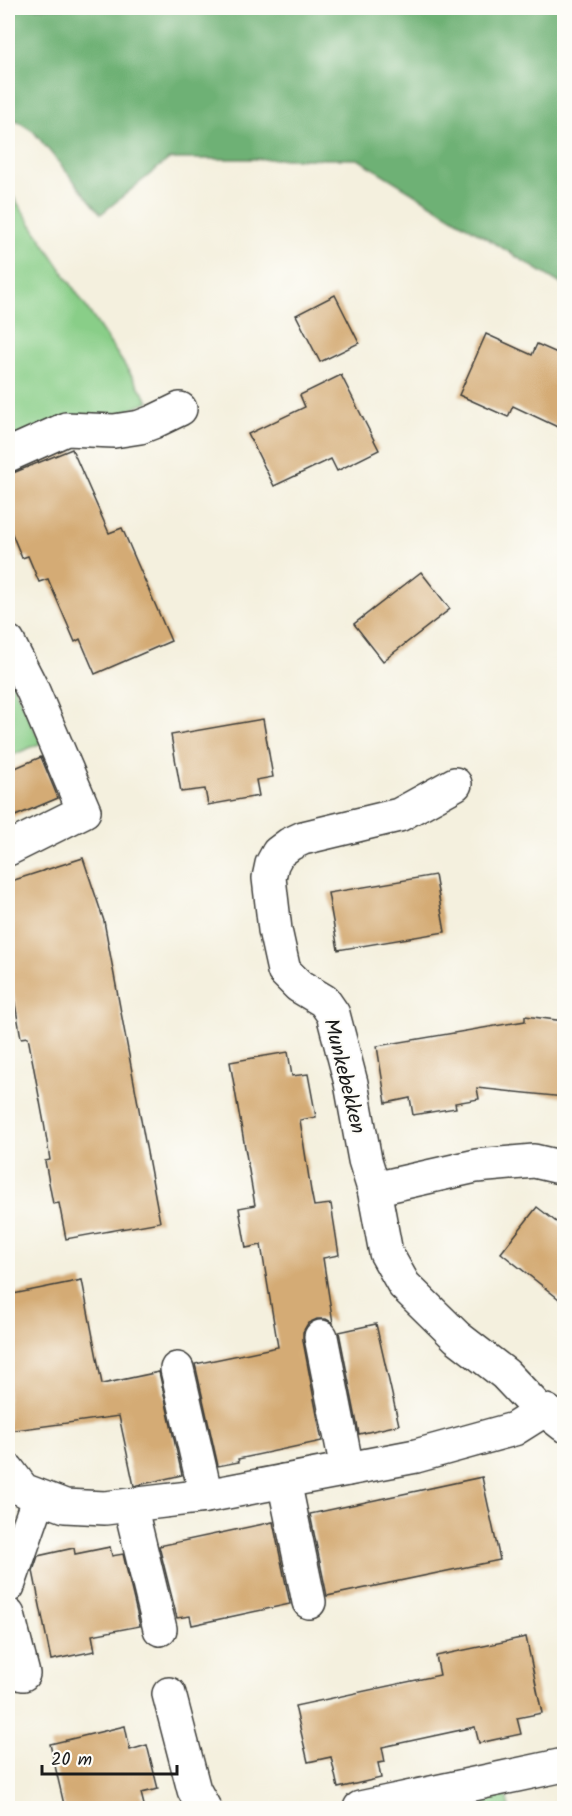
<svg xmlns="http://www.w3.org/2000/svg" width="572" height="1816" viewBox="0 0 572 1816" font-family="Kalam,sans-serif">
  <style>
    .green { fill: #89ce88; stroke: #527552; stroke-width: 1.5 }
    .forest { fill: #6eb174; stroke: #456648; stroke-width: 1.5 }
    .building { fill: #d4ab75 }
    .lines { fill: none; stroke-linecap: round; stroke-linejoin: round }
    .minor-casing { stroke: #3c3c39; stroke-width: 36 }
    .minor { stroke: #fff; stroke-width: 33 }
    .labels { text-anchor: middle; stroke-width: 4.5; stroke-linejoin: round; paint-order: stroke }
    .street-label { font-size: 21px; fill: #1c1c1c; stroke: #fdfcf7 }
  </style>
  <rect width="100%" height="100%" fill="#fdfcf7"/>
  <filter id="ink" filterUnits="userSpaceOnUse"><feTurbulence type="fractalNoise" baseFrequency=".0167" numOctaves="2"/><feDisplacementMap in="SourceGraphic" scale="12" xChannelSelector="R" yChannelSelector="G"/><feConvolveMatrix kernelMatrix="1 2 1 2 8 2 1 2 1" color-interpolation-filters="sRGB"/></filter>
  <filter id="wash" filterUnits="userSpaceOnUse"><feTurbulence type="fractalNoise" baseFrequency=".008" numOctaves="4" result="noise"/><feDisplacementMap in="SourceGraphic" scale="24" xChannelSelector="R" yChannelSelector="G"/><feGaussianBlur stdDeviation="1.35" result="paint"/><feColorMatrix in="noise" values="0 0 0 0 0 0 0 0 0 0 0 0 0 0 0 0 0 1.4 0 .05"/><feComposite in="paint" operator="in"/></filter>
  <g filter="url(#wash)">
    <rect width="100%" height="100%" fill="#f4f0de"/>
    <!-- green -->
    <g class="green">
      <polygon points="8,189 149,402 8,457"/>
      <polygon points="8,675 41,743 8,757"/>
      <polygon points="501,1791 507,1798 509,1808 410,1808"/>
    </g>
    <!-- forest -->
    <polygon class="forest" points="8,8 564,8 564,286 358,159 169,159 101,214 33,131 8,115"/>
    <g id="blocks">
      <!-- building -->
      <g class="building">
        <polygon points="335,295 359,343 320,362 296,315"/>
        <polygon points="486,334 532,355 537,344 564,356 564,430 513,406 508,417 459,395"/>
        <polygon points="341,375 379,450 337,471 331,459 274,486 248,434 305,407 300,395"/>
        <polygon points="72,449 109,533 122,528 171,641 95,674 80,639 75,642 48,579 39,582 28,556 22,558 8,524 8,475"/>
        <polygon points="421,572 450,609 383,661 354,624"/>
        <polygon points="263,719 273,777 256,780 259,796 208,805 205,789 181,792 171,735"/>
        <polygon points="41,757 58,798 8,819 8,771"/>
        <polygon points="83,858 104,921 160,1222 66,1239 59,1203 53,1204 45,1161 50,1160 44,1123 28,1037 21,1038 8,964 8,882"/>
        <polygon points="435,875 445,932 338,950 328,893"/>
        <polygon points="525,1016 564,1021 564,1097 477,1088 479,1099 455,1103 456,1108 413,1115 410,1098 386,1103 377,1046 525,1021"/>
        <polygon points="288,1052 292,1076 308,1074 316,1117 300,1120 311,1191 314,1206 331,1204 339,1255 323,1258 333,1323 326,1319 317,1319 308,1323 303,1332 303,1341 322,1441 238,1459 239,1462 218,1466 195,1364 278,1347 261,1245 246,1248 239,1208 255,1205 230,1062"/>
        <polygon points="537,1207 564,1228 564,1303 501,1253"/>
        <polygon points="82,1280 102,1384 159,1372 182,1475 134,1486 119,1416 8,1431 8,1295"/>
        <polygon points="376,1324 399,1425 359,1434 339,1332"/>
        <polygon points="482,1477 500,1560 327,1596 310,1514"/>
        <polygon points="273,1522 290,1604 192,1625 190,1616 177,1618 159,1546"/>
        <polygon points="110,1547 112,1556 123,1554 140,1626 92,1635 95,1651 51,1660 33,1571 38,1556 74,1548 75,1554"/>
        <polygon points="526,1637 542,1713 517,1718 521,1734 479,1743 475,1727 382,1747 385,1762 378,1763 381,1778 338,1788 331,1757 308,1762 295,1706 440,1675 436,1656"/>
        <polygon points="125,1726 130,1750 147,1745 158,1789 141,1793 145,1809 65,1809 50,1744"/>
      </g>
    </g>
  </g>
  <g filter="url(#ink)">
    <use href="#blocks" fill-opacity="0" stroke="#3c3c39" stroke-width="1.5"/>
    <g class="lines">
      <defs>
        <g id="minor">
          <polyline points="8,455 66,429 114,431 140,427 153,422 180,409"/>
          <polyline points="8,642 32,689 84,811 8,849"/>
          <polyline points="455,784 399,815 303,838 290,844 278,853 272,864 269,878 275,930 284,971 299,986 324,1001 333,1014 351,1083 365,1160 374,1189 386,1253 404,1285 457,1337 505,1374 541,1412 546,1411 564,1425"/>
          <polyline points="374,1189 476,1166 534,1161 564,1168"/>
          <polyline points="321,1337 347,1469"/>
          <polyline points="177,1369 206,1496"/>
          <polyline points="8,1470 23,1490 65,1506 105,1508 130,1505 206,1496 416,1456 514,1429 541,1412"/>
          <polyline points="284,1481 309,1602"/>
          <polyline points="130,1505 160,1629"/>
          <polyline points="8,1586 39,1497"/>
          <polyline points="8,1615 23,1674"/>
          <polyline points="169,1694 194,1790 204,1808"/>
          <polyline points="360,1808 564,1765"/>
        </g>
      </defs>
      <!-- minor casing -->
      <use href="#minor" class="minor-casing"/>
      <!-- minor -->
      <use href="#minor" class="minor"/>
    </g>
  </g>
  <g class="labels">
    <!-- street labels -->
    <g class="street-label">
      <text transform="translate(345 1076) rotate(76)" y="7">Munkebekken</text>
    </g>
  </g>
  <!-- margin -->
  <rect width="572" height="1816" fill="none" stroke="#fdfcf7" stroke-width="30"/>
  <!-- scale -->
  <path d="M42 1765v9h135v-9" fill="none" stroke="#1c1c1c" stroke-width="3"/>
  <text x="51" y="1765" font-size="18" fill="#1c1c1c" stroke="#fdfcf7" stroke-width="4.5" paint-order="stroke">20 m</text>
</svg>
